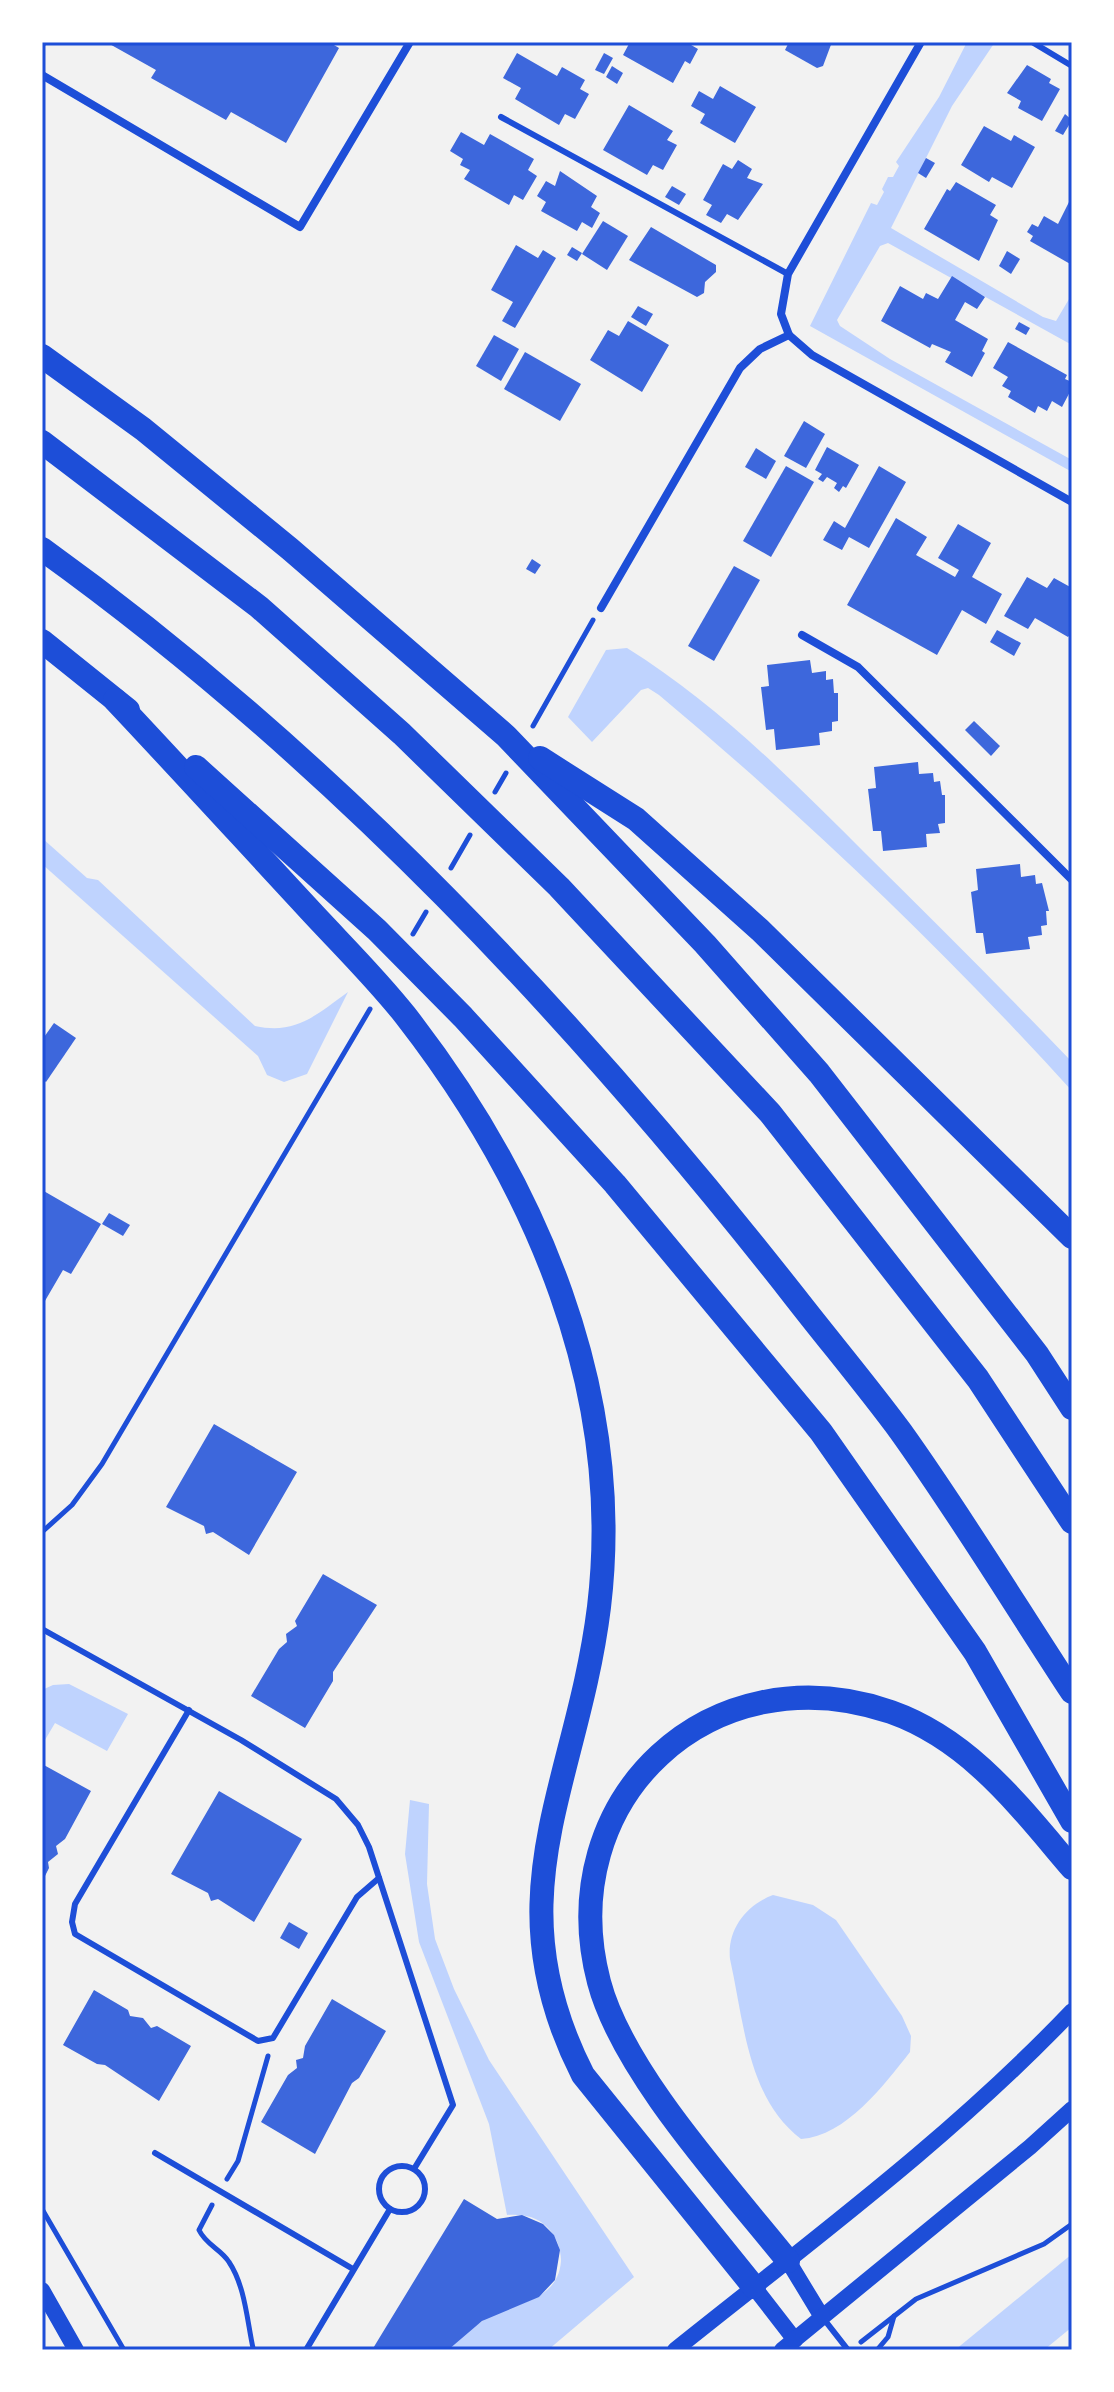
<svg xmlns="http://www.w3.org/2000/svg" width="1114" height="2392" viewBox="0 0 1114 2392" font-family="Poppins,sans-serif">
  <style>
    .water { fill: #bfd3fe }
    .building { fill: #3d67dc }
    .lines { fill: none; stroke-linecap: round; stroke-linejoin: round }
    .path { stroke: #1d4ed8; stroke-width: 5 }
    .service { stroke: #1d4ed8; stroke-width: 6 }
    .minor { stroke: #1d4ed8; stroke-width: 8 }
    .secondary { stroke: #1d4ed8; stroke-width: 16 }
    .motorway { stroke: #1d4ed8; stroke-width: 24 }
    .neatline { fill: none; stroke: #1d4ed8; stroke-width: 3 }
  </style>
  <rect width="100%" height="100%" fill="#f2f2f2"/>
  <!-- water -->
  <g class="water">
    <polygon points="967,42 995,42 952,106 891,228 1043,317 1056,321 1072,294 1072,345 888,243 880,246 837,320 840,326 890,359 1072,460 1072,472 810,326 871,203 877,205 884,192 882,189 888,177 893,177 899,166 896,162 939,97"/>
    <path d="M 627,648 C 717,704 792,780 866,854 C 936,923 1005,992 1072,1062 L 1072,1091 C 944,950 805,817 659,695 L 648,688 L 641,690 L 592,742 L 568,717 L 606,650 Z"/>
    <path d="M 42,838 L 87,878 L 98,880 L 255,1026 C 296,1035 316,1015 348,992 L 307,1074 L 284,1082 L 267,1075 L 258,1056 L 42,864 Z"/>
    <polygon points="69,1684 128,1714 107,1751 55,1723 42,1745 42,1690 53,1685"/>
    <path d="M 410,1800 L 429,1804 L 427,1884 L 435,1939 L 454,1989 L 489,2060 L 634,2277 L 548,2350 L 448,2350 C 460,2338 473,2327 487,2318 C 515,2302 558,2302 561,2261 C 561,2248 556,2236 547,2227 C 536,2216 522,2214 507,2215 L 489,2124 L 419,1942 L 405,1854 Z"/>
    <path d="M 773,1895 L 813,1905 L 836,1920 L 902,2016 L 911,2036 L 910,2052 C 884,2085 846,2136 801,2139 C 747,2098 744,2021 730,1959 C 727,1930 746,1905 773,1895 Z"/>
    <polygon points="1072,2254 1072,2327 1044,2350 955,2350"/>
  </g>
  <!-- building -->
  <g class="building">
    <polygon points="106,42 329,42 339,48 286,143 231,112 226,120 151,78 156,70"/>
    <polygon points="630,42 686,42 698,49 690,64 685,61 673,83 623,55"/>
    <polygon points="789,42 832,42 823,66 817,68 785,50"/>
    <polygon points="517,53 557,76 562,67 585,80 580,89 589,94 575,119 565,114 559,125 515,99 521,88 503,78"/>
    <polygon points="604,53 613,58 604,74 595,70"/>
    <polygon points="1027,65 1051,79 1049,83 1060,89 1042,121 1018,108 1021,101 1007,93"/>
    <polygon points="612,66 623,73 617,84 606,77"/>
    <polygon points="720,86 756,107 735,143 700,123 705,114 691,106 699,91 713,99"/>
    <polygon points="629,105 673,131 667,140 677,145 663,170 653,165 647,175 603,150"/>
    <polygon points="1065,114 1072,120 1063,135 1055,131"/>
    <polygon points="984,126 1011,141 1014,135 1035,147 1012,188 992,177 989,182 961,165"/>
    <polygon points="461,132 484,145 490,134 534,159 528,170 537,176 523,200 514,195 509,205 464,179 470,170 460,165 463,159 450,151"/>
    <polygon points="926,158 935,163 926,178 918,173"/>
    <polygon points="738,160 752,169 747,178 763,184 738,220 727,214 721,223 706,215 712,205 703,200 723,164 732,169"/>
    <polygon points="560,171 597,196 591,207 600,213 592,228 582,222 577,231 541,211 546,202 537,196 546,181 555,186"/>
    <polygon points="956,182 996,205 990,215 998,220 979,261 924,229 947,189 950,191"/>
    <polygon points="672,186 686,194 679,205 665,197"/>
    <polygon points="1070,200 1072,201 1072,265 1030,241 1033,236 1027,232 1032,224 1038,227 1044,216 1058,224"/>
    <polygon points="603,221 628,236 607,270 582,254"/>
    <polygon points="651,227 716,265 716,272 705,282 704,293 697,297 629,260"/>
    <polygon points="516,245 538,258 543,250 556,258 515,328 502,321 513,302 491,290"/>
    <polygon points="572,247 582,253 577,261 567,255"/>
    <polygon points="1007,251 1020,259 1011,274 999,266"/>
    <polygon points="952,276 985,297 977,309 965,302 955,320 988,339 982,351 985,353 972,377 945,362 951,352 932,344 930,348 881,321 900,286 923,299 926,293 938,299"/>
    <polygon points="638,306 653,314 646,326 631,317"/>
    <polygon points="628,321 669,345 642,392 590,360 608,330 619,336"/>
    <polygon points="1019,322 1030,328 1026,335 1015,329"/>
    <polygon points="494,335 519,349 501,381 476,366"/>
    <polygon points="1008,342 1067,375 1065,379 1072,382 1072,388 1062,407 1052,401 1047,411 1038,406 1035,413 1008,397 1011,391 1002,386 1008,377 993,368"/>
    <polygon points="525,352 581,384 560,421 504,389"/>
    <polygon points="804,421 825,434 806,468 784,456"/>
    <polygon points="827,447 859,465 846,488 843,486 839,492 834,488 837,483 827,477 823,482 818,479 822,474 815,470"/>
    <polygon points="756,448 776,461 766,479 745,467"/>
    <polygon points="786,466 814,482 771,557 743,541"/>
    <polygon points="879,466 906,482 869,548 849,537 842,550 823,540 834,521 845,528"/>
    <polygon points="896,518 927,537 916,555 955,577 959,570 938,558 958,524 991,543 972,577 1002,594 986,624 962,610 937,655 847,605"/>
    <polygon points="532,559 541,565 535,574 526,569"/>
    <polygon points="734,566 760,580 714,661 688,646"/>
    <polygon points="1027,577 1047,588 1054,578 1072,588 1072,632 1068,637 1035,618 1028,629 1004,616"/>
    <polygon points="997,630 1021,643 1014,656 990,642"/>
    <polygon points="810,660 812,673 826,671 826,680 833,679 834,693 838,693 838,721 832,722 832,731 819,733 820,745 776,750 774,729 766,730 761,687 769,686 767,665"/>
    <polygon points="974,721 1000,746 991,756 965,730"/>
    <polygon points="918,762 919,774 933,773 934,782 940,781 942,795 945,795 945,823 938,824 940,833 926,834 927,847 883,851 881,831 873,831 868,789 876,788 874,767"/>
    <polygon points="1020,864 1021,877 1035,875 1036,884 1042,883 1049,911 1046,911 1047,925 1041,926 1042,935 1028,937 1030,949 986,954 983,933 976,933 971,892 978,890 976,869"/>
    <polygon points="54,1023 76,1038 46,1082 42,1079 42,1040"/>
    <polygon points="42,1190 101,1224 71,1274 63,1270 42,1306"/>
    <polygon points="109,1213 130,1225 123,1236 102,1224"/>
    <polygon points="214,1424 297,1472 249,1555 213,1532 206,1534 204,1526 166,1507"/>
    <polygon points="323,1574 377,1605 333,1672 333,1681 305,1728 251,1696 279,1649 287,1642 286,1634 297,1626 295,1621"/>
    <polygon points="42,1764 91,1791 65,1839 56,1846 58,1854 48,1862 49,1868 42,1882"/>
    <polygon points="219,1791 302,1839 254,1922 218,1899 211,1901 208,1893 171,1874"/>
    <polygon points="289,1922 308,1933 299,1949 280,1938"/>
    <polygon points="94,1990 128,2010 130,2016 143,2018 151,2028 157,2026 191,2046 159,2101 105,2065 97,2064 63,2045"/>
    <polygon points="332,1999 386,2031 359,2078 352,2083 315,2154 261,2122 288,2075 297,2068 296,2060 303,2058 305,2046"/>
    <polygon points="464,2199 497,2219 522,2215 543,2224 554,2235 560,2250 555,2280 539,2297 482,2321 448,2350 372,2350"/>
  </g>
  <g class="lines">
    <!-- path -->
    <g class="path">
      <polyline points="533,726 593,620"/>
      <polyline points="495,792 506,773"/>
      <polyline points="451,868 470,835"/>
      <polyline points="413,934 426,912"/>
      <polyline points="42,1532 72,1505 102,1464 370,1009"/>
      <polyline points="227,2179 238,2161 268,2056"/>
      <path d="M 212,2205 L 199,2230 C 206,2245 221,2249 229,2262 C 245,2286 247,2320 253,2348"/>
      <polyline points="42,2209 124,2350"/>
      <polyline points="861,2342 916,2299 1044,2244 1072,2224"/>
      <polyline points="877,2350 888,2337 894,2316"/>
    </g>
    <!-- service -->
    <g class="service">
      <polyline points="1032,42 1072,66"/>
      <polyline points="501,117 788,274"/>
      <polyline points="42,1629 241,1740 336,1799 358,1825 369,1847 453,2105 414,2169"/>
      <polyline points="189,1710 75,1904 72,1922 75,1934 258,2041 273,2038 357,1897 379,1878"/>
      <polyline points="155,2153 353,2269"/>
      <circle cx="402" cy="2189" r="23"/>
      <polyline points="823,2318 848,2350"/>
      <polyline points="306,2350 390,2209"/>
    </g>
    <!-- minor -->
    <g class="minor">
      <polyline points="42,43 42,42"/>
      <polyline points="42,75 300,227 410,42"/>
      <polyline points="789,335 812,355 1072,502"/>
      <polyline points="601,608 740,368 760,349 789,335 781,314 788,274 921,42"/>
      <polyline points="802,635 858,667 1072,880"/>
    </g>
    <!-- secondary -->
    <g class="secondary">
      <polyline points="788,2261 822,2317"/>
      <polyline points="754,2287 795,2340"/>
      <polyline points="42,2290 76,2350"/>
      <path d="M 675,2350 C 811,2241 952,2137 1072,2011"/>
      <polyline points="782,2350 1030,2147 1072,2109"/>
    </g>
    <!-- motorway -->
    <g class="motorway">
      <polyline points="42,356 143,429 290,549 506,736 705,944 819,1073 1037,1354 1072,1408"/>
      <polyline points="42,442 259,607 402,734 559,887 770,1113 978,1379 1072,1522"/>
      <path d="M 42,549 C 330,756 577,1019 795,1297 C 830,1342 867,1386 901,1432 C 961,1516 1015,1605 1072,1692"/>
      <polyline points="42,641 128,710"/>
      <path d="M 115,700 C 179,768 242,837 306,906 C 339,942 375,977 405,1015 C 536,1183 625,1391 599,1607 C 577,1785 491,1895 583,2075 L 754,2287"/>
      <polyline points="540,758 636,819 760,930 1072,1237"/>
      <polyline points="196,767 377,930 463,1017 615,1184 821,1432 975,1652 1072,1821"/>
      <path d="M 788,2261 C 729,2187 623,2073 599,1982 C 551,1799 711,1650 891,1712 C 970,1740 1019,1806 1072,1868"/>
    </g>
  </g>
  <!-- border -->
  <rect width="1114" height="2392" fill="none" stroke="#ffffff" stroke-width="88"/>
  <rect x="44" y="44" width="1026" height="2304" class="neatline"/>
</svg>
